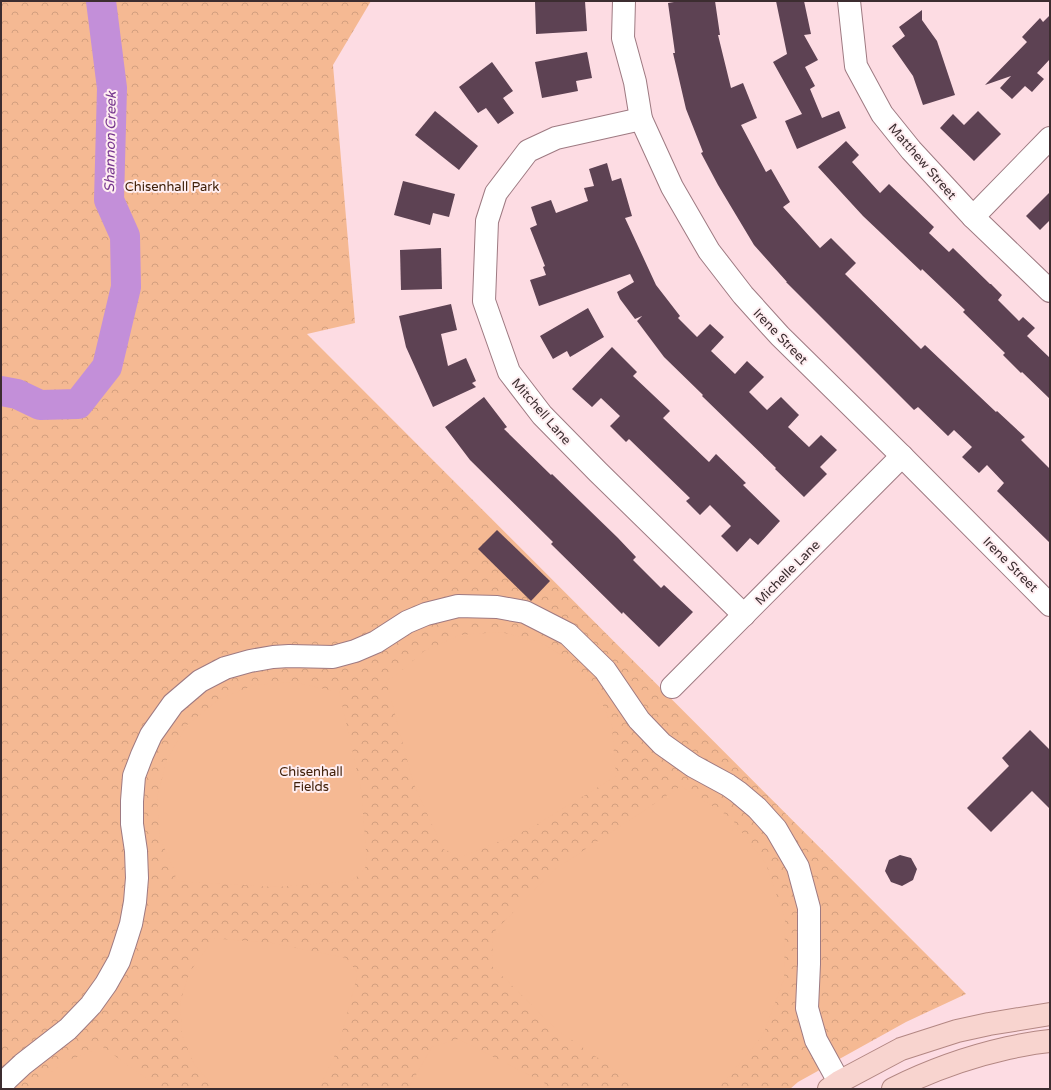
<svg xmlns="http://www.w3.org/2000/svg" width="1051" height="1090" viewBox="0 0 1051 1090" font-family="'Varela Round',sans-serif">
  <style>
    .forest { fill: url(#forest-crowns) }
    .garden { fill: #f5b993 }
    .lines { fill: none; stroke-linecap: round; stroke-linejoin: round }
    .river { stroke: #c38fd9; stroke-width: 30 }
    .building { fill: #5d4253 }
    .minor-casing { stroke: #9e7a82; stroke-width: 24 }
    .major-casing { stroke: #b38783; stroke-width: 24 }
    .minor { stroke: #fff; stroke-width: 22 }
    .major { stroke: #f8d4cf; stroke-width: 22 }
    .labels { text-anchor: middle; stroke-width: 4; stroke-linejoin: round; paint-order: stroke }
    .street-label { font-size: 13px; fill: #3c2d30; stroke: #ffeef1 }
    .park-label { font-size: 13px; fill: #402009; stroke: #ffeef1 }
    .water-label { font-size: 14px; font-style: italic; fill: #76368e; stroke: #ffeef1 }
  </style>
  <defs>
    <pattern id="forest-crowns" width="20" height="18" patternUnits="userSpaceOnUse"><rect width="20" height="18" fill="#f5b993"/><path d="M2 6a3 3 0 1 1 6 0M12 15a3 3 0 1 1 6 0" fill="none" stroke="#d39f7f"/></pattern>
  </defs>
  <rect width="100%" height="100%" fill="#fddce3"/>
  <!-- forest -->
  <polygon class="forest" points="1,1 371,1 333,65 355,323 307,334 966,994 906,1022 798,1082 790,1089 1,1089"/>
  <!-- garden -->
  <g class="garden">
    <polygon points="500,632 538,641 571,661 597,691 612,727 615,767 618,775 531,828 462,857 443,849 413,782 386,680 394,677 424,651 460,635"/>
    <path d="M 294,682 L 333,691 L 339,691 L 361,789 L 367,863 C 364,872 358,876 351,881 L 276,887 L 174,881 L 176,874 L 160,838 L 157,798 L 167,759 L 187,725 L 218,700 L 254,685 Z"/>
    <polygon points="681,786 731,818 766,864 785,920 784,979 763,1035 726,1080 712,1089 643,1089 556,1029 492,966 493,933 554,870"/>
    <polygon points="210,938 272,943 346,958 358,973 338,1048 319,1089 217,1089 215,1088 194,1064 182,1035 180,1003 189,973 208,946"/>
    <polygon points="458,1039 543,1082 551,1089 408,1089 432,1047"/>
    <path d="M 100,1045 L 151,1082 L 159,1089 L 36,1089 C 41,1081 58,1065 66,1061 C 78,1056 91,1054 100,1045 Z"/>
  </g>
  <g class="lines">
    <!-- river -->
    <polyline class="river" points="1,391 17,394 40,405 78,404 107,367 126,287 125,236 109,200 112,88 101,1"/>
  </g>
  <!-- building -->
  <g class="building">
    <polygon points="535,1 585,1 587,31 536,34"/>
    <polygon points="680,1 715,1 720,35 718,35 731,88 743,83 757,118 741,125 766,172 771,169 790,202 783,207 820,248 831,238 856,263 845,274 921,349 925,345 996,412 997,411 1025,437 1021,440 1050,469 1050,543 997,491 1004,483 987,465 979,473 962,457 972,447 954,430 948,436 918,407 914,410 786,282 787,282 754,245 718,185 701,153 703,152 686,109 673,53 675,53 668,3"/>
    <polygon points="776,1 804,1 811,34 804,35 818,60 805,67 815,86 810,89 822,118 839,111 846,128 797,149 785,121 802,114 773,62 787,54"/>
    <polygon points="922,10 922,20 937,41 955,95 923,105 913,76 892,46 905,36 899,27"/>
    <polygon points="1050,15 1050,59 1037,73 1044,79 1032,92 1025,86 1012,99 1000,88 1011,76 985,85 1027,42 1022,37 1040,18 1043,22"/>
    <polygon points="587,52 592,78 576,81 578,91 542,98 535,62"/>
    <polygon points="492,62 513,91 503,98 514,113 498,124 486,108 478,113 459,87"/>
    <polygon points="435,111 478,146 459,170 415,135"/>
    <polygon points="978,111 1001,134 974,161 940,128 953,114 964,125"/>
    <polygon points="846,141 859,155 852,162 880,193 889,184 934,227 929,233 949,252 953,248 990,284 991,284 1002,295 998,300 1019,321 1023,317 1035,328 1027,336 1050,358 1050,399 1022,372 1021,373 1003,355 1005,353 963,312 965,310 922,269 921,271 863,216 818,167"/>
    <polygon points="607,163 612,181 621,178 632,216 625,218 656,285 680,316 678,318 697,337 710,324 724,337 711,351 735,374 747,361 764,377 749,392 767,410 781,397 799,415 788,427 809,447 821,435 837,450 820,467 827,474 804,497 775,469 776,468 702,396 703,395 664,357 637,321 642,316 635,319 620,299 617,292 634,282 630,274 539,306 530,280 546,275 543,267 545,266 530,228 537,225 531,207 551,200 556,213 588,201 584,188 594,186 589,169"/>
    <polygon points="403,181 455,194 449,217 433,213 430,225 394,215"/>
    <polygon points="1050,192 1050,220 1040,230 1026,216"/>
    <polygon points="441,248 442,289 401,290 400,250"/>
    <polygon points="451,304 457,330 441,334 448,366 466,358 476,381 472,383 476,387 433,407 406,347 399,316"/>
    <polygon points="588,308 604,337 570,357 567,351 553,359 540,336"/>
    <polygon points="612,347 637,372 633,376 670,411 663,418 709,462 716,454 746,483 743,485 780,521 758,545 750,538 737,552 721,536 731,526 710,505 700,515 686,501 690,498 629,439 626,442 610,426 620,416 601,398 592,407 572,389"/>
    <polygon points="484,397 507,427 504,429 551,475 552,474 618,538 636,557 633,560 661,588 664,585 693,612 659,647 623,612 622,614 551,544 553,542 470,460 445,427"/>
    <polygon points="497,530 550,581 531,601 478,549"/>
    <polygon points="1030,730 1050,750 1050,809 1032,791 991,832 967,808 1009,766 1002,758"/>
    <polygon points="900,855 911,858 917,869 913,880 902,886 891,882 885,871 889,860"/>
  </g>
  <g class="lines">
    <defs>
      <g id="minor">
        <polyline points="624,1 623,38 635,82 641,119 672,187 709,251 743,295 780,336 902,456 1050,605"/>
        <polyline points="849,1 856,66 882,114 911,150 973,217 1050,291"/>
        <polyline points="641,119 556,138 528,151 496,193 487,221 484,301 509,372 542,415 598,472 744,615"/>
        <polyline points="973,217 1050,138"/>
        <polyline points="672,687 902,456"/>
        <polyline points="1,1086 7,1079 23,1064 68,1029 91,1005 106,984 119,961 125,943 131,924 135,902 137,878 136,851 132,824 132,801 134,776 142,755 151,735 173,704 200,681 225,668 250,661 273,657 289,656 333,657 355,651 376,642 407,622 426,614 458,606 497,607 525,612 568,634 605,670 639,720 662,744 693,766 728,785 738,792 757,808 776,829 798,867 809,908 809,964 807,1008 816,1040 839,1082"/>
      </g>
      <g id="major">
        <polyline points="829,1089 839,1082 901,1049 957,1031 989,1024 1050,1014"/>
        <path d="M 893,1089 C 929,1071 968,1057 1008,1048 C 1022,1045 1036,1042 1050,1041"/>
      </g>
    </defs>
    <!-- minor casing -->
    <use href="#minor" class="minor-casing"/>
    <!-- major casing -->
    <use href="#major" class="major-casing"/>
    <!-- minor -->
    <use href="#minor" class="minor"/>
    <!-- major -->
    <use href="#major" class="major"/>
  </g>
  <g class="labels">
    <!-- street labels -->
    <g class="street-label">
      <text transform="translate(923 161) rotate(49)" y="5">Matthew Street</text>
      <text transform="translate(781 336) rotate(46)" y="5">Irene Street</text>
      <text transform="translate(542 411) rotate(49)" y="5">Mitchell Lane</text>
      <text transform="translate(1011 564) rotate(45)" y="5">Irene Street</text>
      <text transform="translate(787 572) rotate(-45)" y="5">Michelle Lane</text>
    </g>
    <!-- park labels -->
    <g class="park-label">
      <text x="172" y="191">Chisenhall Park</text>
      <text x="311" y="776">Chisenhall<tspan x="311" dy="15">Fields</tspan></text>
    </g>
    <!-- water labels -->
    <g class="water-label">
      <text transform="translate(110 142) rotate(-89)" y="5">Shannon Creek</text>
    </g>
  </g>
  <!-- border -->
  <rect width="1051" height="1090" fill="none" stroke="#3c2d30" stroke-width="4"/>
</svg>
